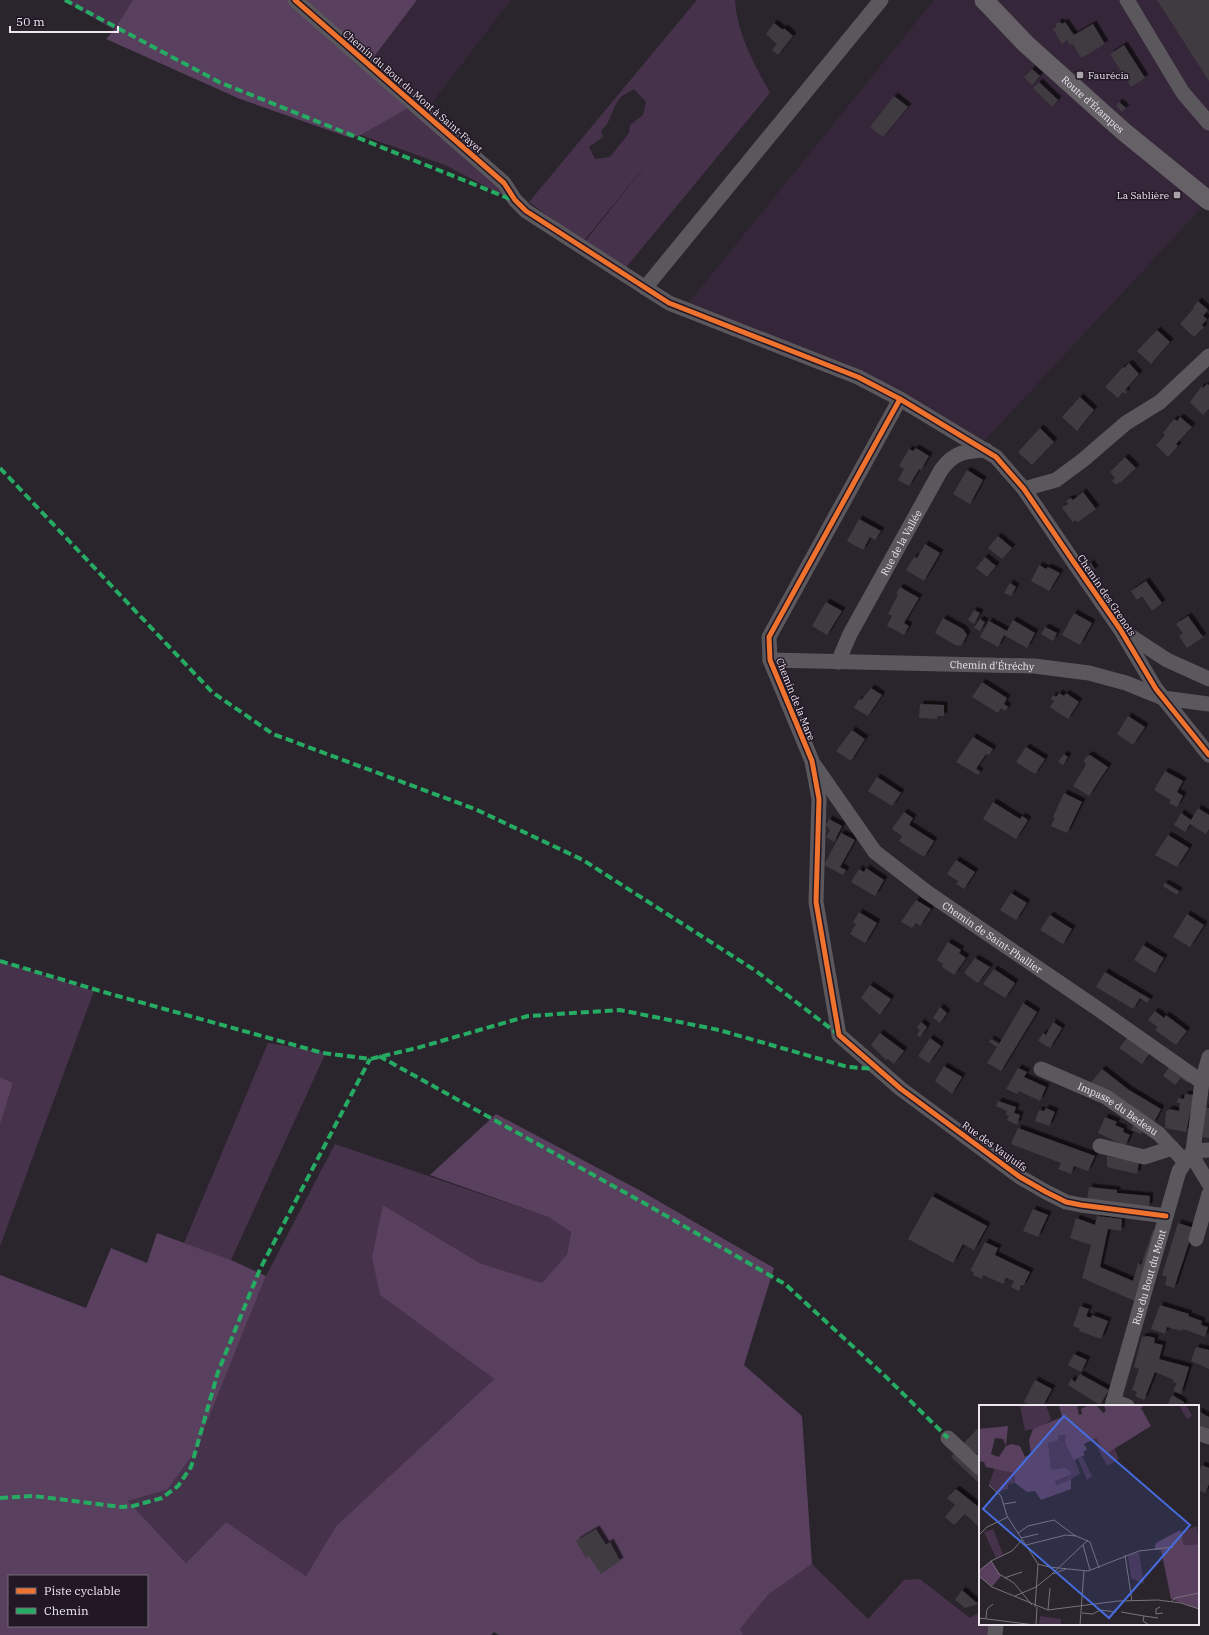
<svg xmlns="http://www.w3.org/2000/svg" width="1209" height="1635" viewBox="0 0 1209 1635" font-family="'IBM Plex Serif',serif">
  <style>
    .built { fill: #352739 }
    .green { fill: #47324c; fill-rule: evenodd }
    .forest { fill: #58405e; fill-rule: evenodd }
    .building { fill: #403b41; filter: url(#shadow) }
    .lines { fill: none; stroke-linecap: round; stroke-linejoin: round }
    .minor { stroke: #5a585c; stroke-width: 15 }
    .major { stroke: #666167; stroke-width: 19 }
    .quiet { stroke: #26ab63; stroke-width: 4; stroke-dasharray: 8 4; stroke-linecap: butt }
    .cycleway-casing { stroke: #221725; stroke-width: 8 }
    .cycleway { stroke: #ef722f; stroke-width: 5 }
    .poi-dot { fill: #a9a2ab; stroke: #221725; stroke-width: 1.5 }
    .labels { text-anchor: middle; stroke-width: 3; stroke-linejoin: round; paint-order: stroke }
    .poi-label { font-size: 10px; fill: #ede6ef; stroke: #221725; text-anchor: start }
    .street-label { font-size: 10px; fill: #ede6ef; stroke: #221725 }
    .inset-road { fill: none; stroke: #78727a; stroke-width: 1 }
    .view { fill: #476cdd; fill-opacity: 0.15; stroke: #476cdd; stroke-width: 2 }
    .inset-edge { fill: none; stroke: #ede6ef; stroke-width: 2 }
  </style>
  <defs>
    <filter id="shadow"><feDropShadow dx="3.5" dy="-3.5" stdDeviation="0" flood-color="#0009"/></filter>
  </defs>
  <rect width="100%" height="100%" fill="#2a242c"/>
  <!-- built -->
  <g class="built">
    <polygon points="417,0 511,0 426,111 373,58"/>
    <polygon points="934,0 1209,0 1209,200 984,441 686,306"/>
  </g>
  <!-- green -->
  <g class="green">
    <polygon points="63,0 133,0 114,30"/>
    <path d="M 697,0 L 735,0 C 737,34 754,63 770,93 L 623,271 L 583,244 L 658,150 L 583,242 L 529,202 ZM 634,89 L 646,102 L 643,115 L 630,125 L 629,133 L 610,157 L 595,159 L 589,147 L 603,137 L 601,131 C 612,122 611,108 620,98 C 623,94 630,92 634,89 Z"/>
    <polygon points="412,106 521,205 445,165 361,135"/>
    <polygon points="0,961 94,991 0,1246 0,1125 13,1083 0,1077"/>
    <polygon points="268,1043 326,1052 231,1260 184,1243"/>
    <polygon points="335,1144 548,1217 571,1232 567,1254 542,1283 480,1263 383,1205 380,1295 494,1379 336,1526 306,1576 226,1522 186,1563 128,1501 167,1490 195,1452 266,1276"/>
    <polygon points="812,1564 868,1619 904,1580 920,1579 970,1618 980,1612 980,1624 993,1624 992,1635 743,1635 740,1629 769,1594"/>
  </g>
  <!-- forest -->
  <g class="forest">
    <polygon points="133,0 417,0 373,58 412,106 361,135 351,138 240,99 106,39 114,30"/>
    <polygon points="0,1077 13,1083 0,1125"/>
    <path d="M 496,1114 L 641,1191 L 774,1268 L 744,1365 L 802,1416 L 812,1564 L 769,1594 L 740,1629 L 743,1635 L 499,1635 L 494,1632 L 491,1635 L 0,1635 L 0,1275 L 86,1308 L 111,1248 L 147,1263 L 157,1233 L 231,1260 L 266,1276 L 195,1452 L 167,1490 L 128,1501 L 186,1563 L 226,1522 L 306,1576 L 336,1526 L 494,1379 L 380,1295 L 372,1257 L 383,1205 L 480,1263 L 542,1283 L 567,1254 L 571,1232 L 548,1217 L 430,1175 ZM 9,1576 L 147,1576 L 147,1626 L 9,1626 Z"/>
  </g>
  <!-- building -->
  <g class="building">
    <polygon points="1157,0 1209,0 1209,81"/>
    <polygon points="1060,22 1062,24 1065,22 1074,35 1093,24 1105,44 1081,58 1073,44 1070,45 1067,40 1062,44 1053,29 1056,27 1057,23"/>
    <polygon points="774,23 783,30 784,28 793,36 778,55 772,50 777,44 766,34"/>
    <polygon points="1124,45 1145,78 1131,87 1110,54"/>
    <polygon points="1032,69 1040,76 1032,85 1024,77"/>
    <polygon points="1039,82 1058,100 1052,107 1033,88"/>
    <polygon points="894,96 908,107 883,137 870,127"/>
    <polygon points="1119,102 1126,108 1122,112 1116,106"/>
    <polygon points="1198,301 1208,310 1203,316 1207,319 1202,325 1204,327 1194,337 1180,324 1194,308 1193,307"/>
    <polygon points="1157,330 1170,342 1151,364 1137,351"/>
    <polygon points="1129,363 1139,374 1125,390 1127,392 1125,394 1123,392 1118,398 1105,387 1123,367 1124,368"/>
    <polygon points="1207,384 1209,385 1209,409 1203,415 1190,402 1202,386 1203,388"/>
    <polygon points="1080,397 1094,410 1077,431 1062,417"/>
    <polygon points="1180,417 1192,427 1176,444 1178,446 1168,457 1156,445 1165,435 1163,433 1174,419 1177,421"/>
    <polygon points="1040,428 1054,442 1032,465 1018,452"/>
    <polygon points="916,448 929,456 921,470 919,469 909,486 898,480 904,469 899,466 909,449 913,451"/>
    <polygon points="1125,457 1136,468 1120,483 1119,482 1116,485 1112,481 1115,478 1110,472"/>
    <polygon points="967,470 983,480 970,504 953,494"/>
    <polygon points="1083,492 1096,509 1078,522 1075,520 1073,522 1062,508 1068,504 1066,501 1071,498 1073,500"/>
    <polygon points="859,519 881,531 875,540 870,537 863,550 847,541"/>
    <polygon points="998,536 1012,548 1002,559 988,548"/>
    <polygon points="925,544 940,553 924,581 906,570 914,557 917,558"/>
    <polygon points="985,557 996,566 987,577 976,568"/>
    <polygon points="1091,563 1095,570 1091,572 1087,566"/>
    <polygon points="1039,565 1046,569 1048,567 1060,573 1049,591 1031,581"/>
    <polygon points="1146,581 1162,603 1152,611 1142,596 1137,600 1131,591"/>
    <polygon points="1010,583 1016,587 1011,596 1004,593"/>
    <polygon points="900,587 919,598 904,623 909,626 904,635 887,626 892,616 888,614 898,595 896,594"/>
    <polygon points="826,602 842,611 827,635 812,626"/>
    <polygon points="974,610 980,613 974,624 968,620"/>
    <polygon points="1074,613 1092,623 1080,645 1062,635"/>
    <polygon points="1188,616 1203,637 1187,648 1179,636 1183,633 1176,624"/>
    <polygon points="943,618 963,629 967,635 961,646 955,645 935,633"/>
    <polygon points="980,619 985,622 980,631 974,628"/>
    <polygon points="1013,620 1035,633 1027,648 1004,635 998,647 980,637 989,621 1007,631"/>
    <polygon points="1045,627 1057,633 1053,641 1041,634"/>
    <polygon points="982,682 1007,698 1004,704 1008,707 1005,711 1001,708 998,713 972,697"/>
    <polygon points="871,688 882,695 868,716 854,708 859,699 861,700"/>
    <polygon points="1059,693 1064,696 1066,693 1079,702 1068,719 1050,707 1054,701 1051,699 1053,695 1056,697"/>
    <polygon points="920,704 944,705 944,716 937,716 937,719 919,718"/>
    <polygon points="1128,716 1145,727 1133,745 1117,734"/>
    <polygon points="852,730 865,739 851,761 836,751"/>
    <polygon points="973,737 993,749 989,755 986,754 976,769 980,772 978,775 956,762"/>
    <polygon points="1026,747 1045,759 1035,774 1016,762"/>
    <polygon points="1064,754 1068,757 1063,765 1058,762"/>
    <polygon points="1090,755 1108,767 1089,796 1073,786 1086,765 1084,761 1087,756"/>
    <polygon points="1165,771 1183,781 1177,792 1183,796 1177,807 1169,803 1171,800 1154,790"/>
    <polygon points="877,777 901,793 892,806 868,791"/>
    <polygon points="1064,793 1082,802 1067,833 1051,826 1055,818 1053,817"/>
    <polygon points="993,802 1020,819 1022,816 1028,820 1016,839 983,819"/>
    <polygon points="1198,808 1209,815 1209,829 1206,834 1190,824 1185,832 1174,825 1181,813 1191,820"/>
    <polygon points="904,812 913,818 909,825 934,841 924,857 899,841 902,836 892,829"/>
    <polygon points="829,819 842,826 834,842 826,837 830,830 826,825"/>
    <polygon points="841,833 855,840 840,867 846,870 843,875 824,865"/>
    <polygon points="1168,835 1189,848 1177,867 1155,855"/>
    <polygon points="956,860 975,872 964,889 956,884 958,881 947,874"/>
    <polygon points="866,868 884,880 875,896 851,882 859,869 864,872"/>
    <polygon points="1165,883 1179,891 1177,895 1163,886"/>
    <polygon points="1011,893 1027,903 1016,920 1000,910"/>
    <polygon points="916,900 931,909 920,926 916,923 912,928 901,922"/>
    <polygon points="859,912 877,923 865,943 850,934 856,924 853,922"/>
    <polygon points="1187,914 1204,925 1190,947 1173,937"/>
    <polygon points="1050,915 1072,929 1063,944 1040,930"/>
    <polygon points="948,942 961,950 959,953 966,958 954,975 942,967 943,964 937,960"/>
    <polygon points="1143,945 1164,958 1155,973 1134,960"/>
    <polygon points="975,958 990,967 978,983 964,973"/>
    <polygon points="994,969 1015,983 1005,998 983,984"/>
    <polygon points="1105,972 1150,999 1147,1003 1140,998 1133,1009 1096,987"/>
    <polygon points="870,985 891,999 880,1015 861,998"/>
    <polygon points="1023,1003 1037,1012 1001,1071 987,1063 997,1047 989,1042 991,1039 999,1044"/>
    <polygon points="940,1007 947,1013 940,1023 933,1018"/>
    <polygon points="1155,1011 1164,1018 1166,1015 1187,1031 1176,1045 1155,1030 1158,1027 1148,1020"/>
    <polygon points="921,1022 927,1027 920,1037 917,1035 920,1030 917,1028"/>
    <polygon points="1053,1022 1062,1028 1050,1048 1038,1041 1043,1033 1046,1035"/>
    <polygon points="880,1033 904,1051 894,1064 888,1059 886,1060 871,1045"/>
    <polygon points="1129,1035 1151,1052 1142,1064 1119,1048"/>
    <polygon points="930,1038 941,1046 929,1063 918,1056"/>
    <polygon points="944,1066 962,1077 952,1094 935,1081"/>
    <polygon points="1170,1066 1189,1081 1188,1083 1181,1078 1175,1085 1163,1076"/>
    <polygon points="1018,1068 1027,1072 1024,1077 1046,1087 1040,1101 1019,1091 1017,1094 1006,1089"/>
    <polygon points="1102,1069 1129,1090 1161,1109 1153,1124 1090,1084"/>
    <polygon points="1185,1094 1194,1095 1186,1132 1165,1128 1166,1111 1168,1111 1169,1109 1179,1111 1180,1103 1177,1103 1178,1098 1184,1099"/>
    <polygon points="998,1101 1016,1107 1014,1113 1020,1115 1017,1125 1007,1120 1009,1116 1006,1115 1007,1111 996,1106"/>
    <polygon points="1046,1108 1055,1112 1049,1126 1035,1121 1039,1110 1044,1111"/>
    <polygon points="1205,1108 1209,1108 1209,1138 1203,1137"/>
    <polygon points="1105,1117 1117,1122 1115,1125 1124,1129 1123,1132 1130,1135 1125,1146 1098,1133"/>
    <polygon points="1135,1122 1145,1128 1141,1134 1131,1130"/>
    <polygon points="1018,1128 1095,1156 1088,1171 1074,1166 1071,1174 1058,1169 1061,1163 1011,1144"/>
    <polygon points="1107,1156 1139,1162 1137,1174 1107,1167"/>
    <polygon points="1089,1187 1117,1190 1117,1193 1150,1196 1149,1207 1087,1200"/>
    <polygon points="932,1196 987,1226 974,1250 963,1244 953,1263 908,1239"/>
    <polygon points="1033,1209 1048,1215 1038,1237 1023,1231"/>
    <polygon points="1097,1216 1122,1219 1121,1231 1108,1229 1100,1267 1133,1281 1138,1263 1141,1265 1153,1230 1156,1231 1135,1301 1082,1278 1091,1245 1070,1238 1076,1218 1095,1225"/>
    <polygon points="1178,1223 1194,1228 1174,1288 1165,1285 1167,1277 1162,1275"/>
    <polygon points="985,1242 998,1248 995,1255 1030,1272 1023,1286 1021,1285 1019,1291 1011,1287 1014,1281 1006,1278 1003,1284 983,1275 982,1279 973,1275 974,1272 970,1271"/>
    <polygon points="1160,1305 1189,1314 1188,1316 1202,1321 1201,1325 1208,1327 1205,1337 1183,1329 1182,1331 1167,1327 1165,1334 1151,1329"/>
    <polygon points="1080,1306 1089,1309 1086,1316 1091,1318 1092,1315 1108,1321 1101,1339 1079,1331 1080,1329 1073,1326"/>
    <polygon points="1148,1336 1155,1338 1154,1343 1163,1345 1159,1359 1189,1367 1181,1394 1173,1391 1177,1383 1173,1382 1174,1380 1155,1372 1144,1400 1135,1396 1137,1392 1132,1390 1139,1369 1134,1367 1142,1337"/>
    <polygon points="1196,1347 1209,1350 1209,1369 1191,1361"/>
    <polygon points="1074,1354 1087,1360 1081,1372 1068,1365"/>
    <polygon points="1080,1374 1109,1390 1100,1405 1068,1385 1071,1379 1075,1382"/>
    <polygon points="1035,1380 1052,1389 1043,1406 1031,1406 1024,1402"/>
    <polygon points="1172,1395 1184,1402 1183,1405 1186,1406 1167,1406"/>
    <polygon points="1198,1411 1209,1417 1209,1430 1198,1428"/>
    <polygon points="980,1426 980,1453 978,1455 975,1452 971,1457 960,1447"/>
    <polygon points="957,1450 980,1472 980,1484 951,1457"/>
    <polygon points="1202,1465 1209,1468 1209,1484 1205,1493 1198,1490 1198,1472"/>
    <polygon points="956,1489 980,1508 980,1528 965,1514 954,1525 945,1517 955,1505 947,1498"/>
    <polygon points="596,1529 606,1545 610,1542 620,1561 601,1574 589,1556 586,1558 576,1541"/>
    <polygon points="962,1590 978,1604 965,1608 955,1600"/>
  </g>
  <g class="lines">
    <!-- minor -->
    <g class="minor">
      <polyline points="295,0 504,183 515,200 526,211 669,303 858,377 900,399 996,457 1024,489 1075,564 1120,629 1156,689 1209,755"/>
      <polyline points="1127,0 1183,93 1209,123"/>
      <polyline points="645,288 881,0"/>
      <polyline points="900,399 769,637 770,660 812,761 819,799 816,902 839,1035 901,1089 1020,1177 1046,1192 1066,1202 1081,1205 1166,1216"/>
      <polyline points="1024,489 1056,480 1083,460 1126,423 1160,402 1209,356"/>
      <polyline points="1124,632 1167,660 1209,679"/>
      <path id="s1" d="M 770,660 L 1034,666 L 1089,673 L 1126,683 L 1163,698 L 1209,704"/>
      <path id="s2" d="M 838,662 L 850,634 L 941,470 C 954,452 965,451 986,450"/>
      <path id="s3" d="M 815,766 L 875,852 L 928,893 L 1101,1011 L 1202,1082"/>
      <path id="s4" d="M 1041,1069 L 1106,1097 L 1159,1134 L 1185,1162"/>
      <polyline points="1100,1146 1144,1157 1172,1148"/>
      <polyline points="1193,1151 1209,1150"/>
      <polyline points="1191,1154 1209,1184"/>
      <polyline points="1196,1239 1209,1194"/>
      <polyline points="1113,1401 1127,1406"/>
      <path id="s5" d="M 1112,1406 L 1179,1171 L 1193,1151 L 1202,1082 L 1209,1057"/>
      <polyline points="1198,1433 1209,1437"/>
      <polyline points="948,1438 980,1468"/>
      <polyline points="995,1635 996,1624"/>
    </g>
    <!-- major -->
    <path class="major" id="s6" d="M 984,0 L 1026,44 L 1123,131 L 1209,201"/>
    <!-- quiet -->
    <g class="quiet">
      <polyline points="65,0 219,82 513,200"/>
      <polyline points="0,468 212,692 273,734 475,809 583,860 756,971 839,1035"/>
      <polyline points="0,961 107,993 323,1053 370,1059 417,1048 528,1016 620,1010 719,1030 848,1067 878,1069"/>
      <polyline points="379,1056 642,1202 785,1284 884,1375 948,1438"/>
      <polyline points="0,1498 33,1496 122,1507 133,1506 162,1498 178,1486 191,1467 218,1372 260,1269 370,1059"/>
    </g>
    <defs>
      <g id="cycleway">
        <polyline points="295,0 504,183 515,200 526,211 669,303 858,377 900,399 996,457 1024,489 1075,564 1120,629 1156,689 1209,755"/>
        <polyline points="900,399 769,637 770,660 812,761 819,799 816,902 839,1035 901,1089 1020,1177 1046,1192 1066,1202 1081,1205 1166,1216"/>
      </g>
    </defs>
    <!-- cycleway casing -->
    <use href="#cycleway" class="cycleway-casing"/>
    <!-- cycleway -->
    <use href="#cycleway" class="cycleway"/>
  </g>
  <!-- markers -->
  <g class="poi-dot">
    <rect x="1076" y="71" width="8" height="8" rx="2"/>
    <rect x="1173" y="191" width="8" height="8" rx="2"/>
  </g>
  <g class="labels">
    <!-- poi labels -->
    <g class="poi-label">
      <text x="1088" y="79">Faurécia</text>
      <text x="1169" y="199" text-anchor="end">La Sablière</text>
    </g>
    <!-- street labels -->
    <g class="street-label">
      <text transform="translate(413 91) rotate(41)" y="4">Chemin du Bout du Mont à Saint-Fayet</text>
      <text dy="4" stroke="none"><textPath href="#s6" startOffset="151">Route d'Étampes</textPath></text>
      <text dy="4" stroke="none"><textPath href="#s2" startOffset="135">Rue de la Vallée</textPath></text>
      <text transform="translate(1107 595) rotate(56)" y="4">Chemin des Grenots</text>
      <text dy="4" stroke="none"><textPath href="#s1" startOffset="222">Chemin d'Étréchy</textPath></text>
      <text transform="translate(796 699) rotate(68)" y="4">Chemin de la Mare</text>
      <text dy="4" stroke="none"><textPath href="#s3" startOffset="250">Chemin de Saint-Phallier</textPath></text>
      <text dy="4" stroke="none"><textPath href="#s4" startOffset="87">Impasse du Bedeau</textPath></text>
      <text transform="translate(995 1146) rotate(36)" y="4">Rue des Vaujuifs</text>
      <text dy="4" stroke="none"><textPath href="#s5" startOffset="134">Rue du Bout du Mont</textPath></text>
    </g>
  </g>
  <!-- overview -->
  <g transform="translate(979 1405)">
    <rect width="220" height="220" fill="#2a242c"/>
    <path d="M 41,0 L 67,0 L 72,15 L 61,22 L 46,26 ZM 200,0 L 207,0 L 213,11 L 208,14 ZM 87,29 L 101,69 L 78,82 L 76,76 L 93,69 L 72,66 L 69,38 L 79,36 L 78,30 ZM 117,33 L 127,48 L 136,44 L 140,54 L 128,61 L 114,34 ZM 103,51 L 113,71 L 108,75 L 99,54 ZM 16,63 L 36,68 L 36,78 L 29,79 L 29,84 L 22,86 L 21,89 L 10,79 ZM 218,121 L 220,139 L 205,140 L 201,127 ZM 14,124 L 24,149 L 17,153 L 5,127 ZM 160,147 L 165,179 L 152,173 L 149,150 ZM 61,211 L 82,214 L 82,220 L 60,220 Z" fill="#47324c"/>
    <path d="M 80,0 L 98,0 L 100,10 L 103,9 L 102,4 L 110,0 L 117,0 L 124,8 L 127,6 L 125,0 L 165,0 L 162,3 L 172,21 L 127,49 L 117,33 L 105,39 L 108,45 L 104,47 L 106,50 L 95,55 L 86,38 L 87,30 L 79,30 L 79,36 L 69,38 L 72,65 L 86,63 L 89,65 L 93,69 L 76,76 L 78,81 L 92,74 L 92,84 L 62,95 L 56,86 L 48,87 L 36,78 L 36,68 L 7,62 L 5,57 L 0,56 L 0,24 L 29,21 L 27,41 L 32,39 L 41,41 L 46,52 L 52,49 L 50,35 L 54,24 L 83,12 ZM 16,33 L 24,34 L 27,41 L 20,52 L 12,49 ZM 201,125 L 205,140 L 220,139 L 220,204 L 192,194 L 182,145 L 175,145 L 177,138 ZM 12,156 L 22,171 L 13,182 L 0,171 L 0,166 Z" fill="#58405e" fill-rule="evenodd"/>
    <path class="inset-road" d="M 10,80 L 22,91 L 28,111 L 59,159 L 56,202M 25,99 L 37,97M 39,128 L 49,121 L 75,115 L 95,130 L 111,137 L 120,163M 0,130 L 8,122 L 29,112M 42,133 L 59,129M 47,140 L 87,130 L 97,131M 104,140 L 111,165M 146,150 L 153,196M 12,156 L 20,169 L 35,178 L 53,200M 59,159 L 70,162 L 109,166 L 160,146 L 194,142M 0,166 L 12,156 L 33,146 L 43,135M 74,169 L 87,164M 0,171 L 13,182 L 69,205 L 139,196 L 179,195 L 202,198 L 220,204M 25,173 L 43,167M 36,191 L 57,182 L 72,170 L 109,135M 193,196 L 196,193 L 220,188M 181,202 L 177,204 L 177,209 L 184,208M 69,205 L 71,183M 142,207 L 165,211M 103,208 L 114,209 L 121,205 L 137,207M 0,213 L 56,220M 7,213 L 8,204 L 14,199M 57,220 L 58,202M 101,220 L 105,166M 170,220 L 164,216 L 165,211 L 179,213"/>
    <path class="view" d="M 85,11 L 211,120 L 130,213 L 4,104 Z"/>
    <rect width="220" height="220" class="inset-edge"/>
  </g>
  <!-- legend -->
  <rect x="8" y="1575" width="140" height="52" fill="#221725" stroke="#736a76"/>
  <rect x="16" y="1588" width="20" height="6" fill="#ef722f" stroke="#736a76"/>
  <text x="44" y="1595" font-size="12" fill="#ede6ef">Piste cyclable</text>
  <rect x="16" y="1608" width="20" height="6" fill="#26ab63" stroke="#736a76"/>
  <text x="44" y="1615" font-size="12" fill="#ede6ef">Chemin</text>
  <!-- scale -->
  <path d="M10 26v6h108v-6" fill="none" stroke="#ede6ef" stroke-width="2"/>
  <text x="16" y="26" font-size="12" fill="#ede6ef" stroke="#221725" stroke-width="3" paint-order="stroke">50 m</text>
</svg>
